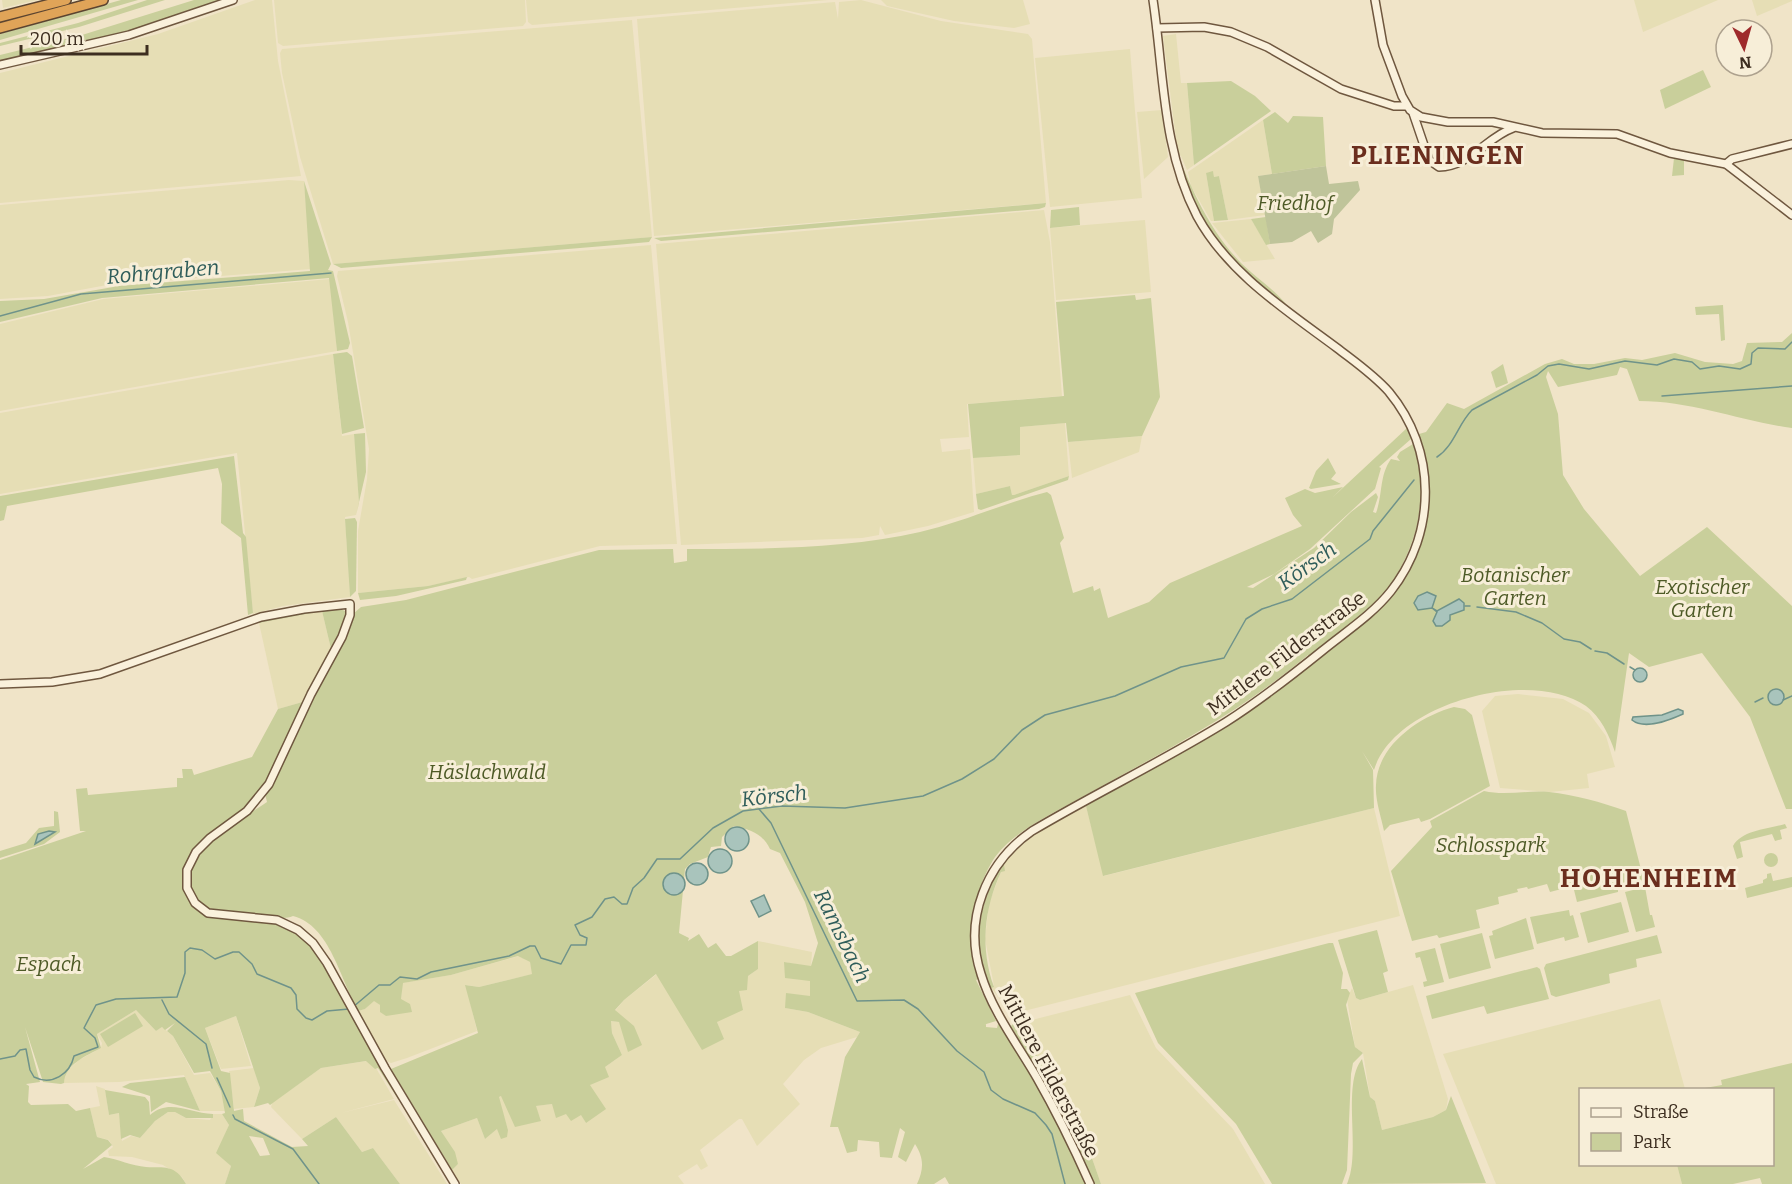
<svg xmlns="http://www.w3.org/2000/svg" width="1792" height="1184" viewBox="0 0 1792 1184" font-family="Bitter,serif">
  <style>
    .farmland { fill: #e6deb5 }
    .green { fill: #c9cf9b; fill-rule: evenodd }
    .cemetery { fill: #bfc49a }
    .water { fill: #a9c4bc; stroke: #6f938a; stroke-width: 1.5 }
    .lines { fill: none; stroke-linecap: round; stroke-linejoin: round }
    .stream { stroke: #6f938a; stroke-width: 1.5 }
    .secondary-casing { stroke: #6f573f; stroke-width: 10 }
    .highway-casing { stroke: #5b4430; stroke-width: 12 }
    .secondary { stroke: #faf1dc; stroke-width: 7 }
    .highway { stroke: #e0a458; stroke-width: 9 }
    .labels { text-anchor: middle; stroke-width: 6; stroke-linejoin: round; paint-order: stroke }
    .park-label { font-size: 20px; font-style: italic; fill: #4d5a26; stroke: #f7eed8 }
    .street-label { font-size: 20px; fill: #3d2e20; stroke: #f7eed8 }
    .water-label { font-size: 21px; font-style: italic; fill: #2f5d5a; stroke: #f7eed8 }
    .district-label { font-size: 26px; font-weight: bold; letter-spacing: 1.5px; fill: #6b2e1e; stroke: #f7eed8 }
  </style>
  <rect width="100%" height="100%" fill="#f0e4c8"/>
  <!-- farmland -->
  <g class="farmland">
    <polygon points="2,0 37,0 3,8"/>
    <polygon points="255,0 272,0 278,61 301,176 0,203 0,73 158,34"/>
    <polygon points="274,0 525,0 526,22 523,26 283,46 278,43"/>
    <polygon points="526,0 828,0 532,25 528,22"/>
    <polygon points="861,0 941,21 1028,34 1032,39 1046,203 654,236 637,19 835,2 838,19 839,2"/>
    <polygon points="881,0 1023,0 1030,24 1014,28 954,21 887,6"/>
    <polygon points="1634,0 1718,0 1643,32"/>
    <polygon points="1752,0 1792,0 1792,1 1757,16"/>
    <polygon points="632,20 652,237 333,264 300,157 282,73 280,53 282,49"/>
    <polygon points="1176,34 1181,83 1187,83 1194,165 1187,170 1181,156 1178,155 1163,36"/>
    <polygon points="1130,49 1142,198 1050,207 1035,58"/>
    <polygon points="1162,110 1168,157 1144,179 1137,112"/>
    <polygon points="1263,120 1272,174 1258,176 1265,215 1228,220 1219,176 1214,177 1213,172 1206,173 1214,221 1211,221 1191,186 1188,172"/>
    <polygon points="289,180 304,181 311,269 107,285 48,296 0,299 0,205"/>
    <polygon points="1044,210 1050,242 1062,396 967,404 969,437 940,439 942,452 970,449 974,512 928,526 885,535 880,526 879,535 862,538 681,545 656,244"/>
    <polygon points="1251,219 1275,259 1243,262 1212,223"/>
    <polygon points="1145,220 1151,292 1056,300 1050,228"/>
    <polygon points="651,245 677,544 600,546 472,579 469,577 428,586 358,593 358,531 367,479 369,449 348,322 337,276 338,271"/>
    <polygon points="330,279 337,351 0,411 0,324 103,299"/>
    <polygon points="333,354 342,436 354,434 356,454 359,503 356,515 345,517 350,597 283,606 253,614 237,453 0,494 0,413"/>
    <polygon points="1065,423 1069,476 1014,495 1012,495 1010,486 976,494 973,458 1020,455 1020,427"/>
    <polygon points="1142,436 1139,452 1072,478 1068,442"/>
    <polygon points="322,611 332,653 306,701 278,709 259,623"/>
    <polygon points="1518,694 1563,699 1589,713 1606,736 1615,767 1587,774 1589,788 1550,792 1500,788 1482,711 1495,696"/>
    <polygon points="1086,806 1104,876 1374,808 1400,916 1012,1014 991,988 994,986 985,939 989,903 1001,872 1000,864 1033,835"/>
    <polygon points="758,941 812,952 811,967 784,962 810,981 810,997 785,1008 808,1012 860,1032 857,1037 821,1048 804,1060 783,1084 800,1104 757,1146 742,1119 739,1119 700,1150 708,1166 701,1170 697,1164 678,1176 684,1184 461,1184 452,1170 458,1164 441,1131 477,1118 485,1139 498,1128 508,1130 498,1097 501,1096 541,1120 535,1106 552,1104 566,1113 581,1114 586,1123 590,1085 605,1067 622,1055 612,1033 611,1021 619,1022 635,1050 615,1011 624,1000 657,974 702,1049 723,1039 717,1022 748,976 758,969"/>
    <polygon points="519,956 530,962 533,974 479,987 466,985 477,1031 407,1058 391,1063 386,1061 358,1011 365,1009 374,1000 380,1005 401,999 402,983 451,975"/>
    <polygon points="1413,985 1448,1099 1446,1110 1433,1117 1382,1130 1375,1101 1370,1097 1363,1053 1355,1047 1347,999 1352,988 1356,998 1360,1000"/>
    <polygon points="1130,995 1156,1048 1233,1129 1265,1184 1101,1184 1086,1141 1046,1075 1032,1044 1021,1029 1020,1023"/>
    <polygon points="1660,999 1685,1089 1580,1090 1580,1164 1677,1165 1682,1184 1496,1184 1443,1054"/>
    <polygon points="136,1010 156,1031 162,1027 173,1036 194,1075 210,1073 221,1091 225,1111 200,1111 184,1075 119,1082 64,1083 64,1074 79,1060 101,1048 102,1043 97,1034"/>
    <polygon points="236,1016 251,1066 221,1069 205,1028"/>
    <polygon points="367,1061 376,1068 394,1099 341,1113 394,1100 447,1184 400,1184 373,1148 362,1152 336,1117 302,1139 271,1107 272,1103 321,1068"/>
    <polygon points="254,1068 260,1088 254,1107 234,1109 229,1071"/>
    <polygon points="96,1086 105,1089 109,1115 119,1113 122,1141 131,1136 140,1138 155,1121 168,1112 175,1112 186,1118 210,1120 213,1114 222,1114 229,1125 217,1153 231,1166 225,1184 186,1184 182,1177 163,1165 132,1157 109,1156 108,1151 113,1147 109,1140 97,1137 90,1108 100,1106"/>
  </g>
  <!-- green -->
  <g class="green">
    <polygon points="121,0 138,0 0,40 0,34"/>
    <polygon points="147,0 165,0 79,27 0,46 0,43 78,23"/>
    <polygon points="194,0 225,0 132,31 0,61 0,55 82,35"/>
    <polygon points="1703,70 1711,87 1665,109 1660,90"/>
    <polygon points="1231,81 1255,96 1271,111 1194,165 1187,83"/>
    <polygon points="1275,112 1288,123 1293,116 1323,117 1326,166 1272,174 1263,120"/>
    <path d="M 1179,158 C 1195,196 1211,232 1241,263 C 1255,277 1273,288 1286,304 C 1236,279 1188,213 1179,158 Z"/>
    <polygon points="1674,158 1684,160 1684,175 1672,176"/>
    <polygon points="1213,171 1214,177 1219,176 1228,220 1214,221 1206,173"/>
    <polygon points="304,181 331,264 328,270 333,271 350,343 348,349 337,351 329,278 102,298 0,322 0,301 44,299 119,286 310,271"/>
    <polygon points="1046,203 1045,207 1039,209 661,241 654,238"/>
    <polygon points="1079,207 1080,225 1050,228 1051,210"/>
    <polygon points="1266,217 1270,244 1266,245 1251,219"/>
    <polygon points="652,237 649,242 616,245 341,268 333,264"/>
    <polygon points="1135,295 1136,300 1151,298 1160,397 1142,436 1068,442 1066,423 1020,427 1020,455 973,458 968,404 1064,396 1056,302"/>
    <polygon points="1723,305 1725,340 1721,341 1719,314 1696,315 1695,307"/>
    <path d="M 1792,333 L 1792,428 C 1740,421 1692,401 1639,401 L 1627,369 L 1620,367 L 1617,375 L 1558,387 L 1548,371 L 1546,377 L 1558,414 L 1563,475 L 1584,509 L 1640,576 L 1707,527 L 1792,606 L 1792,809 L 1786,809 L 1750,717 L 1702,653 L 1649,667 L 1629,653 L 1615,752 C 1609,735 1601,717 1586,706 C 1531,667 1394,703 1374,770 L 1362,751 L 1373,770 L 1374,808 L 1103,876 L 1086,806 L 1223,727 L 1396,589 C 1432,534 1436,497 1419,434 L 1426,432 L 1447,403 L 1464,409 L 1545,364 L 1562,359 L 1574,364 L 1594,364 L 1625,358 L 1642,360 L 1675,353 L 1705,362 L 1733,364 L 1742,361 L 1747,343 L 1782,342 Z"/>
    <polygon points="347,352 352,356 364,428 342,434 333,354"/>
    <polygon points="1503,364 1508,383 1496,388 1491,372"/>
    <path d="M 1407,428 L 1411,439 L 1379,467 L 1381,468 L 1375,489 L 1310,549 L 1274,574 L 1247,587 L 1253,588 L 1314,548 L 1351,512 L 1376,493 L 1378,497 L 1373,512 L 1376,513 C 1383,494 1379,476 1391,459 L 1400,461 L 1397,457 L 1400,452 L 1413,444 C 1430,496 1418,547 1386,591 C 1370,613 1331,639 1309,657 L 1308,655 C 1273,684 1236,710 1196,733 C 1156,757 1114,779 1073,802 C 1046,817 1010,834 993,860 C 970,898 970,937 978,979 L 976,980 L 996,1021 L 983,1025 L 986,1024 L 986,1027 L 997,1028 L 998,1024 L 1001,1023 L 1040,1087 L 1087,1184 L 949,1184 L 945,1177 L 934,1184 L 917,1184 C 924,1169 924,1158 915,1144 L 906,1162 L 898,1157 L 905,1132 L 900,1128 L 892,1158 L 880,1157 L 879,1142 L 858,1140 L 857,1151 L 847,1153 L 838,1127 L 830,1127 L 845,1057 L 860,1032 L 808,1012 L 785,1008 L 786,993 L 810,996 L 810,981 L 785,978 L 784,962 L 811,966 L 818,943 L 805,902 L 780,853 L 770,849 C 762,833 751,830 734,826 L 722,837 L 721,846 L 711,847 L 708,857 L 690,864 L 685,869 L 679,933 L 689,938 L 688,941 L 699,934 L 708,948 L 716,943 L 726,956 L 731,956 L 758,941 L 758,969 L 748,976 L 747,990 L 739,991 L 743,1010 L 717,1022 L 724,1039 L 702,1050 L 656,974 L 624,1000 L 615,1010 L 634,1026 L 642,1045 L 628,1052 L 619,1022 L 611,1021 L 612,1033 L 622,1055 L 605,1067 L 609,1077 L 590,1085 L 606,1109 L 586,1123 L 581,1115 L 571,1121 L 566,1114 L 556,1118 L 552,1104 L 536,1106 L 541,1121 L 515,1127 L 501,1096 L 499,1097 L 508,1130 L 507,1137 L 501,1139 L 497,1129 L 485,1139 L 477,1118 L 441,1131 L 455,1152 L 458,1164 L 452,1170 L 391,1069 L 478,1033 L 465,985 L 479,987 L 532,974 L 530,962 L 518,956 L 451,975 L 403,983 L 401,999 L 410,1004 L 412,1012 L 386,1016 L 380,1012 L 380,1005 L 374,1001 L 365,1009 L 358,1011 C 341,981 330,925 293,916 C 281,921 270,915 257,914 C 233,913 192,918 190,884 C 189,876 189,869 193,862 C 208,834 243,819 267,802 L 265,794 L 353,614 L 361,607 L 406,600 L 599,550 L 673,549 L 674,563 L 687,561 L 687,549 C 764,549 845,549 920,532 C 963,522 1004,503 1047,492 L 1051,495 L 1064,538 L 1060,543 L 1073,593 L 1093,586 L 1094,591 L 1100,588 L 1108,618 L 1149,602 L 1170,583 L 1302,526 L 1293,515 L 1285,498 L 1305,489 L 1315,493 L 1343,487 L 1332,498 Z"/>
    <polygon points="365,433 366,472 356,515 359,503 354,434"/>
    <polygon points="234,456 243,533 246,537 253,613 248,615 241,538 221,523 222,484 218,468 7,506 4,520 0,521 0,496"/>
    <polygon points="1328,458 1336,473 1331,479 1341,484 1311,489 1309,488 1316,471"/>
    <polygon points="1069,476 1068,480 981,510 978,509 976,494 1010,486 1012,495 1014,495"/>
    <polygon points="355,518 357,522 356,591 350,597 345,519"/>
    <polygon points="467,577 466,580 396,596 360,600 358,593 428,586"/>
    <polygon points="338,608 345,611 346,621 332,653 322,611 259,623 259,620"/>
    <path d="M 306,701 L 273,771 L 253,803 L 196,848 L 185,889 L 211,916 L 273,921 L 301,935 L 318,953 L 375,1059 L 399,1098 L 398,1099 L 378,1068 L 375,1069 L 366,1061 L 321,1068 L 270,1105 L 268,1103 L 254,1107 L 260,1088 L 236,1016 L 205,1028 L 221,1071 L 230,1073 L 234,1111 L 243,1109 L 244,1121 L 292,1147 L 308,1146 L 302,1139 L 336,1117 L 362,1152 L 373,1148 L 400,1184 L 225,1184 L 231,1166 L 216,1153 L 229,1125 L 222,1114 L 225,1113 L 221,1091 L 210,1071 L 194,1073 L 173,1036 L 167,1031 L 175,1023 L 165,1030 L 162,1027 L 156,1031 L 136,1010 L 97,1034 L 101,1048 C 86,1056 65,1064 64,1083 L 61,1084 L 43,1082 L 25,1027 L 40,1082 L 26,1084 L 29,1086 L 28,1102 L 31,1105 L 68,1104 L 76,1111 L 90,1108 L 97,1137 L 108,1140 L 112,1145 L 83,1169 L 104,1157 C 118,1159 132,1166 146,1167 C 164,1168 175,1164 186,1184 L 0,1184 L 0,860 L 86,831 L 80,831 L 76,789 L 87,788 L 88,795 L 177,787 L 177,778 L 183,778 L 182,769 L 192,769 L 194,775 L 252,757 L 278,709 ZM 249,1136 L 263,1138 L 270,1155 L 260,1156 Z"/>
    <path d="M 1454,707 L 1465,709 L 1472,715 L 1490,786 L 1430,819 L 1421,822 L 1419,818 L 1390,825 L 1384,831 C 1381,816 1375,800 1376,785 C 1377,745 1420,716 1454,707 Z"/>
    <path d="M 1484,791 C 1505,796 1527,790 1549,792 C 1575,795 1601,802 1626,811 L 1644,881 L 1618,888 L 1618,892 L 1577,902 L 1573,886 L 1550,892 L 1547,884 L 1528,889 L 1527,887 L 1517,889 L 1518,892 L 1498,897 L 1499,904 L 1476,910 L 1480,928 L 1439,938 L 1437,935 L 1412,941 L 1391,871 L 1432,827 L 1430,821 Z"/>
    <polygon points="54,811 58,812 60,832 44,844 0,858 0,851 26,843 39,828 54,826"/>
    <path d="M 1785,824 L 1787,828 L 1780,830 L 1782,839 L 1775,841 L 1772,834 L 1740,842 L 1743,857 L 1737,859 L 1733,846 C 1742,830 1768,829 1785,824 Z"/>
    <circle cx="1771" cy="860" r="7"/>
    <path d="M 1000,864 L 1004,865 L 1005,871 L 1001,872 C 984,909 980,948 994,987 L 991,988 C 962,958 985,895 1000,864 Z"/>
    <polygon points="1771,873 1773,881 1792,877 1792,887 1747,898 1745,888 1763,883 1763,880 1767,878 1767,874"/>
    <polygon points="1645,887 1650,915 1652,915 1655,927 1636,932 1625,892"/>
    <polygon points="1621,902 1629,932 1588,943 1580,913"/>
    <polygon points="1569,910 1570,916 1573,915 1579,937 1565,941 1564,937 1537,944 1530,917"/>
    <polygon points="1526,918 1534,949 1495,959 1489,936 1493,935 1492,931"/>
    <polygon points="1377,930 1388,971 1383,973 1388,992 1360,1000 1356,998 1338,940"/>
    <polygon points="1482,933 1491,968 1449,979 1440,944"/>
    <polygon points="1657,935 1662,953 1636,959 1637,967 1609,974 1610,983 1556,997 1551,995 1544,968 1546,964"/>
    <polygon points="1329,943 1333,943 1343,973 1341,989 1347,989 1350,993 1346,1005 1355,1047 1363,1053 1353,1063 1351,1074 1347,1170 1342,1184 1272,1184 1236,1124 1158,1043 1135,993"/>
    <polygon points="1435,948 1444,982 1424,987 1423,982 1427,981 1420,957 1416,958 1415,953"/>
    <polygon points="1537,967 1540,969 1549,999 1487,1014 1484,1006 1432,1019 1426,996"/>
    <polygon points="135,1013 143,1026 108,1047 100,1034"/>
    <polygon points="1014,1023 1032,1044 1046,1075 1086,1141 1101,1184 1094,1184 1065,1122 1011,1026"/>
    <path d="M 1362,1059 L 1370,1097 L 1375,1101 L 1382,1130 L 1433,1117 L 1446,1110 L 1451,1096 L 1486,1183 L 1347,1184 C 1362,1152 1341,1086 1362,1059 Z"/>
    <polygon points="1792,1063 1792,1184 1762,1184 1760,1178 1733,1184 1682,1184 1677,1165 1772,1164 1772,1090 1705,1088 1722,1085 1721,1080"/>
    <polygon points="185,1077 200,1111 166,1102 151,1112 150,1096 122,1087 130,1083"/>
    <path d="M 105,1090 L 145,1097 L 149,1102 L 150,1115 C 169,1098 189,1113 213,1114 L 213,1118 L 186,1118 L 175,1112 L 168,1112 L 155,1121 L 140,1138 L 130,1135 L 121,1139 L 119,1113 L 109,1115 Z"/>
  </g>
  <!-- cemetery -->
  <polygon class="cemetery" points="1326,166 1329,184 1358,181 1360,190 1334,219 1332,234 1318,243 1311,231 1292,242 1270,244 1258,176"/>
  <!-- water -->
  <g class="water">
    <polygon points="1427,592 1436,596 1432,608 1437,611 1459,599 1464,603 1464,610 1450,615 1450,620 1442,626 1436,626 1433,621 1437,612 1432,608 1418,610 1414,603 1418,596"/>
    <circle cx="1640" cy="675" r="7"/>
    <circle cx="1776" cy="697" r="8"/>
    <path d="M 1678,709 L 1683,711 L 1683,714 C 1670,720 1644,730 1632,720 L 1633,717 L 1662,715 Z"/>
    <circle cx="737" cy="839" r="12"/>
    <polygon points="49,831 55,832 35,844 38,834"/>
    <circle cx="720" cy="861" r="12"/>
    <circle cx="697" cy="874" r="11"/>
    <circle cx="674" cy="884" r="11"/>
    <polygon points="764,895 771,911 759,917 751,901"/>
  </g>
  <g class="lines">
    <!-- stream -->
    <g class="stream">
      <polyline points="0,316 81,294 331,273"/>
      <polyline points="1662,396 1792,386"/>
      <path d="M 1437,457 C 1454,446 1458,424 1472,410 L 1537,375 L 1548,366 L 1559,364 L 1589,369 L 1625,361 L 1657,365 L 1674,359 L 1692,362 L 1700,369 L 1719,366 L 1740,369 L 1751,364 L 1752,353 L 1758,348 L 1785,349 L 1792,342"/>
      <polyline points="1465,606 1470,606"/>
      <polyline points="1477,607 1516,612 1542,623 1564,639 1580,642 1591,649"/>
      <polyline points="1595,651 1607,653 1624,664"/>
      <polyline points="1630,667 1635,670"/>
      <polyline points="1783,700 1792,696"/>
      <polyline points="1755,702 1763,698"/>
      <polyline points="759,809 771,823 857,1001 904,1000 918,1009 957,1051 984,1072 991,1090 1003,1099 1035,1113 1046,1125 1052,1134 1065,1184"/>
      <polyline points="162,1000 169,1014 206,1044 212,1068"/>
      <polyline points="353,1007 379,985 390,985 400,977 417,979 431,972 509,956 530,946 535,946 541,958 561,964 571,945 586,945 587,938 580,935 575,925 592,917 605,899 614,897 622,904 627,904 633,888 644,878 657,859 680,859 713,828 743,811 782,806 845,808 923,796 962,779 994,759 1022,730 1045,715 1115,696 1181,667 1224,658 1246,619 1262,609 1292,599 1370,539 1373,531 1414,480"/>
      <path d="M 0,1059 L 15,1056 L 20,1050 L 26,1049 L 30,1070 L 34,1077 C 52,1086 70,1074 74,1056 L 98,1047 L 95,1038 L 84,1028 L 96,1005 L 116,999 L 177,997 L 185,973 L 185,952 L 190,948 L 202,950 L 215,959 L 233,952 L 239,952 L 252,964 L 257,974 L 291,988 L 296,995 L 297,1009 L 306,1018 L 312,1020 L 327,1011 L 349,1009"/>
      <polyline points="217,1078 230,1107"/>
      <polyline points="233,1115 235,1119 293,1149 319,1184"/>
    </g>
    <defs>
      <g id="secondary">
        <polyline points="1375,0 1383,45 1402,96 1410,110 1421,117 1448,122 1493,122 1542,133 1617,134 1670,153 1726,164 1792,215"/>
        <polyline points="1157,28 1204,27 1231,32 1267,47 1341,89 1394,106 1406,106"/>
        <polyline points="0,65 129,35 233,0"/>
        <path d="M 1413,113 L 1429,160 L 1439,167 C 1469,167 1487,137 1513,128"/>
        <polyline points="1726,164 1732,159 1792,144"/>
        <polyline points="0,684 52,682 100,674 261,617 304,609 350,604 350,615 342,637 311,694 269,784 247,811 210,838 196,852 187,870 187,888 195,903 208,913 277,920 298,930 313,943 327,963 385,1068 455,1184"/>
        <path d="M 1090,1184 C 1074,1148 1057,1113 1037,1078 C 1018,1045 992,1011 981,974 C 963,919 986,863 1032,831 C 1096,793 1163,761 1226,722 C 1259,701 1291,676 1322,651 C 1345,632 1372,615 1391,591 C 1437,532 1437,450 1389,392 C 1374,375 1355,362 1337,348 C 1286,310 1228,273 1197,216 C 1162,149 1164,73 1153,0"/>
      </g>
      <g id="highway">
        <polyline points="0,17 66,0"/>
        <polyline points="0,28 103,0"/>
      </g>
    </defs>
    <!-- secondary casing -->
    <use href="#secondary" class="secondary-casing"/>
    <!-- highway casing -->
    <use href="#highway" class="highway-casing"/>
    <!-- secondary -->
    <use href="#secondary" class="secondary"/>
    <!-- highway -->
    <use href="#highway" class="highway"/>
  </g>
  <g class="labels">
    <!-- park labels -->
    <g class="park-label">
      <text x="1295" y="210">Friedhof</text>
      <text x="1515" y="582">Botanischer<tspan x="1515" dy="23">Garten</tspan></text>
      <text x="1702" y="594">Exotischer<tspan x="1702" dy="23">Garten</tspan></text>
      <text x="487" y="779">Häslachwald</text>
      <text x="1491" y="852">Schlosspark</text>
      <text x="49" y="971">Espach</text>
    </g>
    <!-- street labels -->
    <g class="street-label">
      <text transform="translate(1286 653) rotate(-37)" y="7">Mittlere Filderstraße</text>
      <text transform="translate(1049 1071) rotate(62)" y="7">Mittlere Filderstraße</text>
    </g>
    <!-- water labels -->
    <g class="water-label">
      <text transform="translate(163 272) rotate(-5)" y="7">Rohrgraben</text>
      <text transform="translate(1307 566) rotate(-36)" y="7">Körsch</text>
      <text transform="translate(774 796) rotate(-6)" y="7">Körsch</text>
      <text transform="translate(842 936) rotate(64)" y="7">Ramsbach</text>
    </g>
    <!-- district labels -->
    <g class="district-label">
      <text x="1438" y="164">PLIENINGEN</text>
      <text x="1649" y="887">HOHENHEIM</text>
    </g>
  </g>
  <!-- legend -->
  <rect x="1579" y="1088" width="195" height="78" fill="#f7eed8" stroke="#ada18e" stroke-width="1.5"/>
  <rect x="1591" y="1108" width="30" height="9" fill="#faf1dc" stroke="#ada18e" stroke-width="1.5"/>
  <text x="1633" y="1118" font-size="18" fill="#3d2e20">Straße</text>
  <rect x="1591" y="1133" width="30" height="18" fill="#c9cf9b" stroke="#ada18e" stroke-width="1.5"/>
  <text x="1633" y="1148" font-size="18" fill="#3d2e20">Park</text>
  <!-- north arrow -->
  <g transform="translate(1744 48) rotate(175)"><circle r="28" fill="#f7eed8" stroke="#ada18e" stroke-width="1.5"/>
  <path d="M0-4.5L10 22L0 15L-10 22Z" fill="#9e2a2b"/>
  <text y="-9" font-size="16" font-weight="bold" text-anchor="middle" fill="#3d2e20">N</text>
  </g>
  <!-- scale -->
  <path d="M21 45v9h126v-9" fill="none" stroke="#3d2e20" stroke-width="3"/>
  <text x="30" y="45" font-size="18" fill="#3d2e20" stroke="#f7eed8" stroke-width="4.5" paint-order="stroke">200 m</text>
</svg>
